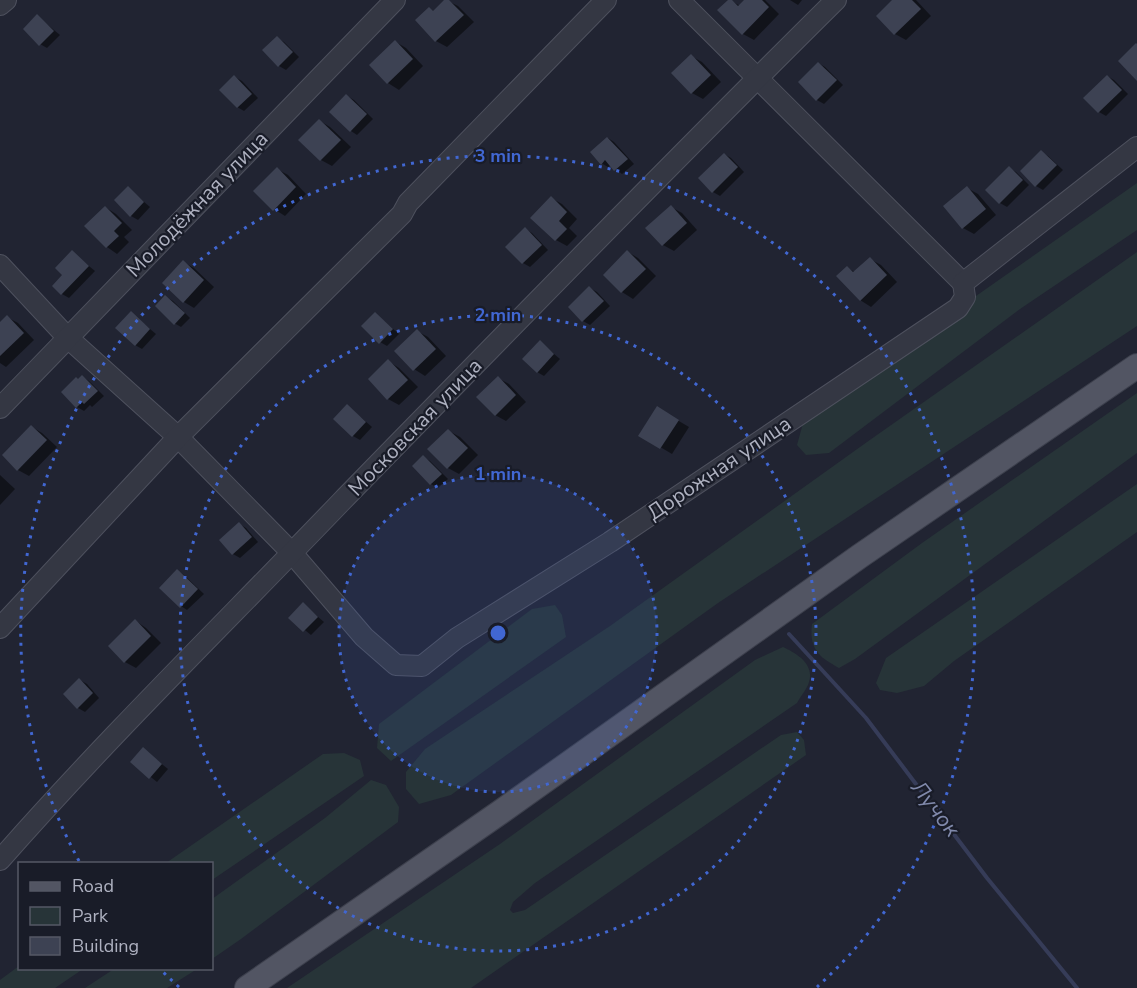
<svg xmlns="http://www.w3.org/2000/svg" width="1137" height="988" viewBox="0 0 1137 988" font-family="'Nunito Sans',sans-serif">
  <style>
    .green { fill: #273438 }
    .shadow { fill: #0007 }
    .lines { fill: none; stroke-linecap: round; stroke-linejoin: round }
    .stream { stroke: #363c58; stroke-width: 4 }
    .building { fill: #3d4253 }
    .minor-casing { stroke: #4e515e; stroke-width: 22 }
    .major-casing { stroke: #3d404d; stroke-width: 26 }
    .minor { stroke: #343743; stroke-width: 20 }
    .major { stroke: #525563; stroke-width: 24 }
    .ring { fill: none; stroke: #4167d2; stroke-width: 3; stroke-dasharray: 3 6 }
    .labels { text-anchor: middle; stroke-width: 4.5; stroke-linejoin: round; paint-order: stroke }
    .street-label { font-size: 21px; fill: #aeb1c0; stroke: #191c28 }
    .water-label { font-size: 22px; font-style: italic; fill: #8089ab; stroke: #191c28 }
    .centre { fill: #4167d2; stroke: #191c28; stroke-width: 3 }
    .ring-label { font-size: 18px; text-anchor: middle; font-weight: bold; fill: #4167d2; stroke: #191c28; stroke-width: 4.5; stroke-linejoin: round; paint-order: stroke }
  </style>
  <rect width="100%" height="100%" fill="#212432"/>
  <!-- green -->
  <g class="green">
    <polygon points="1137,183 1137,230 1020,309 829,453 806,455 797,445 805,416"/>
    <polygon points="1137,252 1137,326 718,603 451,795 419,804 406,789 406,772 425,749 610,626 867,442"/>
    <path d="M 1137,393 L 1137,453 L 855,659 L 839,668 C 818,657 809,648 812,624 L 922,543 Z"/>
    <polygon points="1137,484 1137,532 954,661 924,686 897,693 880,690 876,683 886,658"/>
    <polygon points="555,605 562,615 566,637 391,761 377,748 379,724 532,609"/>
    <path d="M 783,647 C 796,653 815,664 809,682 C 807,689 800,697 797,703 L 535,883 L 513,902 L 510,910 L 513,913 L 525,910 L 781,735 L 797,732 L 804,740 L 806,755 L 471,988 L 287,988 L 500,844 L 755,660 Z"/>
    <polygon points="344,753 360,760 364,776 212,880 212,864 166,863 323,754"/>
    <polygon points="371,780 386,785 399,807 398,822 241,939 212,959 212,899 325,818"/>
    <polygon points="19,966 20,968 83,969 55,988 0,988 0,980"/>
    <polygon points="114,969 114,968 197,969 167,988 85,988"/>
  </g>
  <!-- shadow -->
  <g class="shadow">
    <polygon points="446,0 458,6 474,22 447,47 436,41 429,9 434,12"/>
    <polygon points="730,0 740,6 746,0 765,0 779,14 754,40 743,34"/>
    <polygon points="790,0 802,0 798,5"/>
    <polygon points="894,0 916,0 931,16 906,40 895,34"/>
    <polygon points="37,16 60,35 47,48 40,44"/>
    <polygon points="277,38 284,42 299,57 286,70 279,66"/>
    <polygon points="396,42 406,48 423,66 399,90 388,83 371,65"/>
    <polygon points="691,56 702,62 721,82 703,99 692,93"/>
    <polygon points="818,63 825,67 843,85 824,104 817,100"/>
    <polygon points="1107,76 1114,80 1128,94 1106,116 1099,112"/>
    <polygon points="235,77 242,81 258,98 244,111 237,107"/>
    <polygon points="347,96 354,100 373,119 357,135 351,131"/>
    <polygon points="320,121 330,127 351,147 332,166 321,160"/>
    <polygon points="608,138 614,142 634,164 622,174 611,165 608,167 601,163"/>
    <polygon points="1041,152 1048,156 1063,170 1043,190 1036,186"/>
    <polygon points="724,154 731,158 744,172 720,196 713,192"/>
    <polygon points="1009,168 1016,172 1029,185 1007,207 1000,203"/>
    <polygon points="277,169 288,175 306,194 285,216 274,209"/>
    <polygon points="128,188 150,207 138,220 131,216"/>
    <polygon points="967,188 978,194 996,215 974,234 963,228"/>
    <polygon points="551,198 562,204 577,219 569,228 577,236 567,246 556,240 532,218"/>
    <polygon points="105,207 116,214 132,230 124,237 129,242 117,254 107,247"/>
    <polygon points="671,207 682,213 697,230 674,251 663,245"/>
    <polygon points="525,229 532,233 548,250 530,267 523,263 507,247"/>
    <polygon points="72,252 95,271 69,298 62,294 64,275"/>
    <polygon points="628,252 638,258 656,276 633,299 622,292 605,275"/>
    <polygon points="870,259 881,265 897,282 871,307 860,300 847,268 855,272"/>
    <polygon points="183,262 194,268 214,287 194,308 184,302"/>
    <polygon points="590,288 597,292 610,306 590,325 583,321"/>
    <polygon points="166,297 173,301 190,318 181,327 174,323"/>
    <polygon points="131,313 156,334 142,349 135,345"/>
    <polygon points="376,314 399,334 387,346 380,342"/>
    <polygon points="7,317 18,323 34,340 6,367 0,363 0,324"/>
    <polygon points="417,331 428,337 446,356 425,376 414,369"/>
    <polygon points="540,342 560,359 544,376 537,372"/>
    <polygon points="388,361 399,368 418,387 399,405 388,399"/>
    <polygon points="83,377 89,381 104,396 92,407 90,405 84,411 77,407 78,380"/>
    <polygon points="498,378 509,384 526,402 506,421 495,415"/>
    <polygon points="348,406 372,427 360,440 353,436"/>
    <polygon points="657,408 689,427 672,454 640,435"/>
    <polygon points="32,427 42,433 57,447 29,476 18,470 4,455"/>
    <polygon points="449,431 460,437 478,455 459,474 448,468"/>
    <polygon points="423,457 430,461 448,479 438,488 431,484 414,466"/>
    <polygon points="0,475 15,489 0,505"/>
    <polygon points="239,524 246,528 258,542 240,558 233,554"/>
    <polygon points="177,571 184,575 204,594 187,610 181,606"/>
    <polygon points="303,604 324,622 311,635 290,618"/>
    <polygon points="136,621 146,628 161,643 136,668 125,662"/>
    <polygon points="80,680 87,684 99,698 85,712 78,708"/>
    <polygon points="143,749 168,769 157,782 132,762"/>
  </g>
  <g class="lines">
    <!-- stream -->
    <polyline class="stream" points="789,634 866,718 987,878 1077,988"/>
  </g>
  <!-- building -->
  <g class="building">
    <polygon points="444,0 449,0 464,15 435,42 415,20 429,7 433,11"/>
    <polygon points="728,0 732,0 738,6 744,0 762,0 769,7 742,35 717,10"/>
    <polygon points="892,0 912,0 921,9 894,35 876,16"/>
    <polygon points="37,14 54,31 39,46 23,29"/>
    <polygon points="277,36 293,52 278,67 262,50"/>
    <polygon points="395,40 413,59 387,84 369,65"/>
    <polygon points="1136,43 1137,44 1137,81 1118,61"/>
    <polygon points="691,54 711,75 691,94 671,73"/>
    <polygon points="818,62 837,80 816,101 798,82"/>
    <polygon points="234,75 252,94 237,108 219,90"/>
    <polygon points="1107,75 1122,90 1098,113 1083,98"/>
    <polygon points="346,94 367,114 350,132 329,112"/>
    <polygon points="319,119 341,140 320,161 298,140"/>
    <polygon points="607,137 628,159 614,171 605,160 601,165 590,152"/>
    <polygon points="1041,150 1057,165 1035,187 1020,171"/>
    <polygon points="724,153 738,167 712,193 698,178"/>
    <polygon points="1009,166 1023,180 999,204 985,190"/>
    <polygon points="277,167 296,187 273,211 253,191"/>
    <polygon points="128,186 144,202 130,217 114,200"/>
    <polygon points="967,186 986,209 962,229 943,206"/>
    <polygon points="551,196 567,212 559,221 567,229 555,241 530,218"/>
    <polygon points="671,205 687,223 662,246 645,228"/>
    <polygon points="105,206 122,223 114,231 119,236 106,248 84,226"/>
    <polygon points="525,227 542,245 522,264 505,247"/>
    <polygon points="72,250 89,266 61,295 52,286 62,275 55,268"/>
    <polygon points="627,250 646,269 621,293 603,275"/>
    <polygon points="870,257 887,275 860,301 836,276 847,266 853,272"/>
    <polygon points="183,260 204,280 183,303 162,283"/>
    <polygon points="589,286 604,301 582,322 568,307"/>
    <polygon points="165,295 185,313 174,325 155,306"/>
    <polygon points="131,311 150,329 135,346 115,328"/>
    <polygon points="375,312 393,329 379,344 361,326"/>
    <polygon points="7,315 24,333 0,356 0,322"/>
    <polygon points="417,329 436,349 413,371 394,351"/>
    <polygon points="540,340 554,354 537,373 522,359"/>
    <polygon points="388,359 408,380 387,400 368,379"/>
    <polygon points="82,375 98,391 84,404 82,402 76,408 61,392 76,377 78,379"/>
    <polygon points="498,376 516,395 495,416 476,397"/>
    <polygon points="347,404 366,422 352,437 333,419"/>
    <polygon points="657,406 679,420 660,449 638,436"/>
    <polygon points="31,425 47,440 17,471 2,455"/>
    <polygon points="448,429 468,448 447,469 427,449"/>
    <polygon points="423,455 442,474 430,485 412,466"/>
    <polygon points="239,522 252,537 232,555 219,540"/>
    <polygon points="177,569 198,589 180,608 159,588"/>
    <polygon points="303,602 318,617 303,632 288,618"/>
    <polygon points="135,619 151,636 124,663 108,646"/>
    <polygon points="79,678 93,693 77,709 63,694"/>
    <polygon points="143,747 162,764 149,779 130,762"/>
  </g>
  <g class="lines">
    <defs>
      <g id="minor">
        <polyline points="679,0 963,283"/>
        <polyline points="0,5 6,0"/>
        <polyline points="0,265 67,337 178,437 292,553 364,637 396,665 422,666 457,638 610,542 958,308 965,297 963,283 1137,147"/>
        <polyline points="0,408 395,0"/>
        <polyline points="0,628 178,437 402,214 408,203 606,0"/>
        <path d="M 0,860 C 109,736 227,621 341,502 C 505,334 669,165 836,0"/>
      </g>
      <polyline id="major" points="247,988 502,811 860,556 1137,366"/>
    </defs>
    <!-- minor casing -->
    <use href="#minor" class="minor-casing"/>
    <!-- major casing -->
    <use href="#major" class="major-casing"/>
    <!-- minor -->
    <use href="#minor" class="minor"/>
    <!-- major -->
    <use href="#major" class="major"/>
  </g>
  <!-- distance rings -->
  <circle cx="498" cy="633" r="159" fill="#4167d2" fill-opacity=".12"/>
  <g class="ring">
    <circle cx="498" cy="633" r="159"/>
    <circle cx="498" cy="633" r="318"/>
    <path d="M179 987A477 477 0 0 1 161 970M79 861A477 477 0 1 1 817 987"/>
  </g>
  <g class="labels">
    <!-- street labels -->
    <g class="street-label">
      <text transform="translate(197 204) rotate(-46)" y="7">Молодёжная улица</text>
      <text transform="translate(415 427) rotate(-46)" y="7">Московская улица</text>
      <text transform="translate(719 468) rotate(-34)" y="7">Дорожная улица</text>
    </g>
    <!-- water labels -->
    <g class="water-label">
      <text transform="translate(936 808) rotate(52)" y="8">Лучок</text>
    </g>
  </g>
  <circle cx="498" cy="633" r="9" class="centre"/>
  <g class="ring-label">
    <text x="498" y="162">3 min</text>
    <text x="498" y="321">2 min</text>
    <text x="498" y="480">1 min</text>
  </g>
  <!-- legend -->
  <rect x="18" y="862" width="195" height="108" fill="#191c28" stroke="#555865" stroke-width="1.5"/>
  <rect x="30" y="882" width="30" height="9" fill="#525563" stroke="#555865" stroke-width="1.5"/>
  <text x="72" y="892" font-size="18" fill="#aeb1c0">Road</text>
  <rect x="30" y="907" width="30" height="18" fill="#273438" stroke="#555865" stroke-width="1.5"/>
  <text x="72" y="922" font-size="18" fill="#aeb1c0">Park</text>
  <rect x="30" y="937" width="30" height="18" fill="#3d4253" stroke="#555865" stroke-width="1.5"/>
  <text x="72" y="952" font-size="18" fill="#aeb1c0">Building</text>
</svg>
